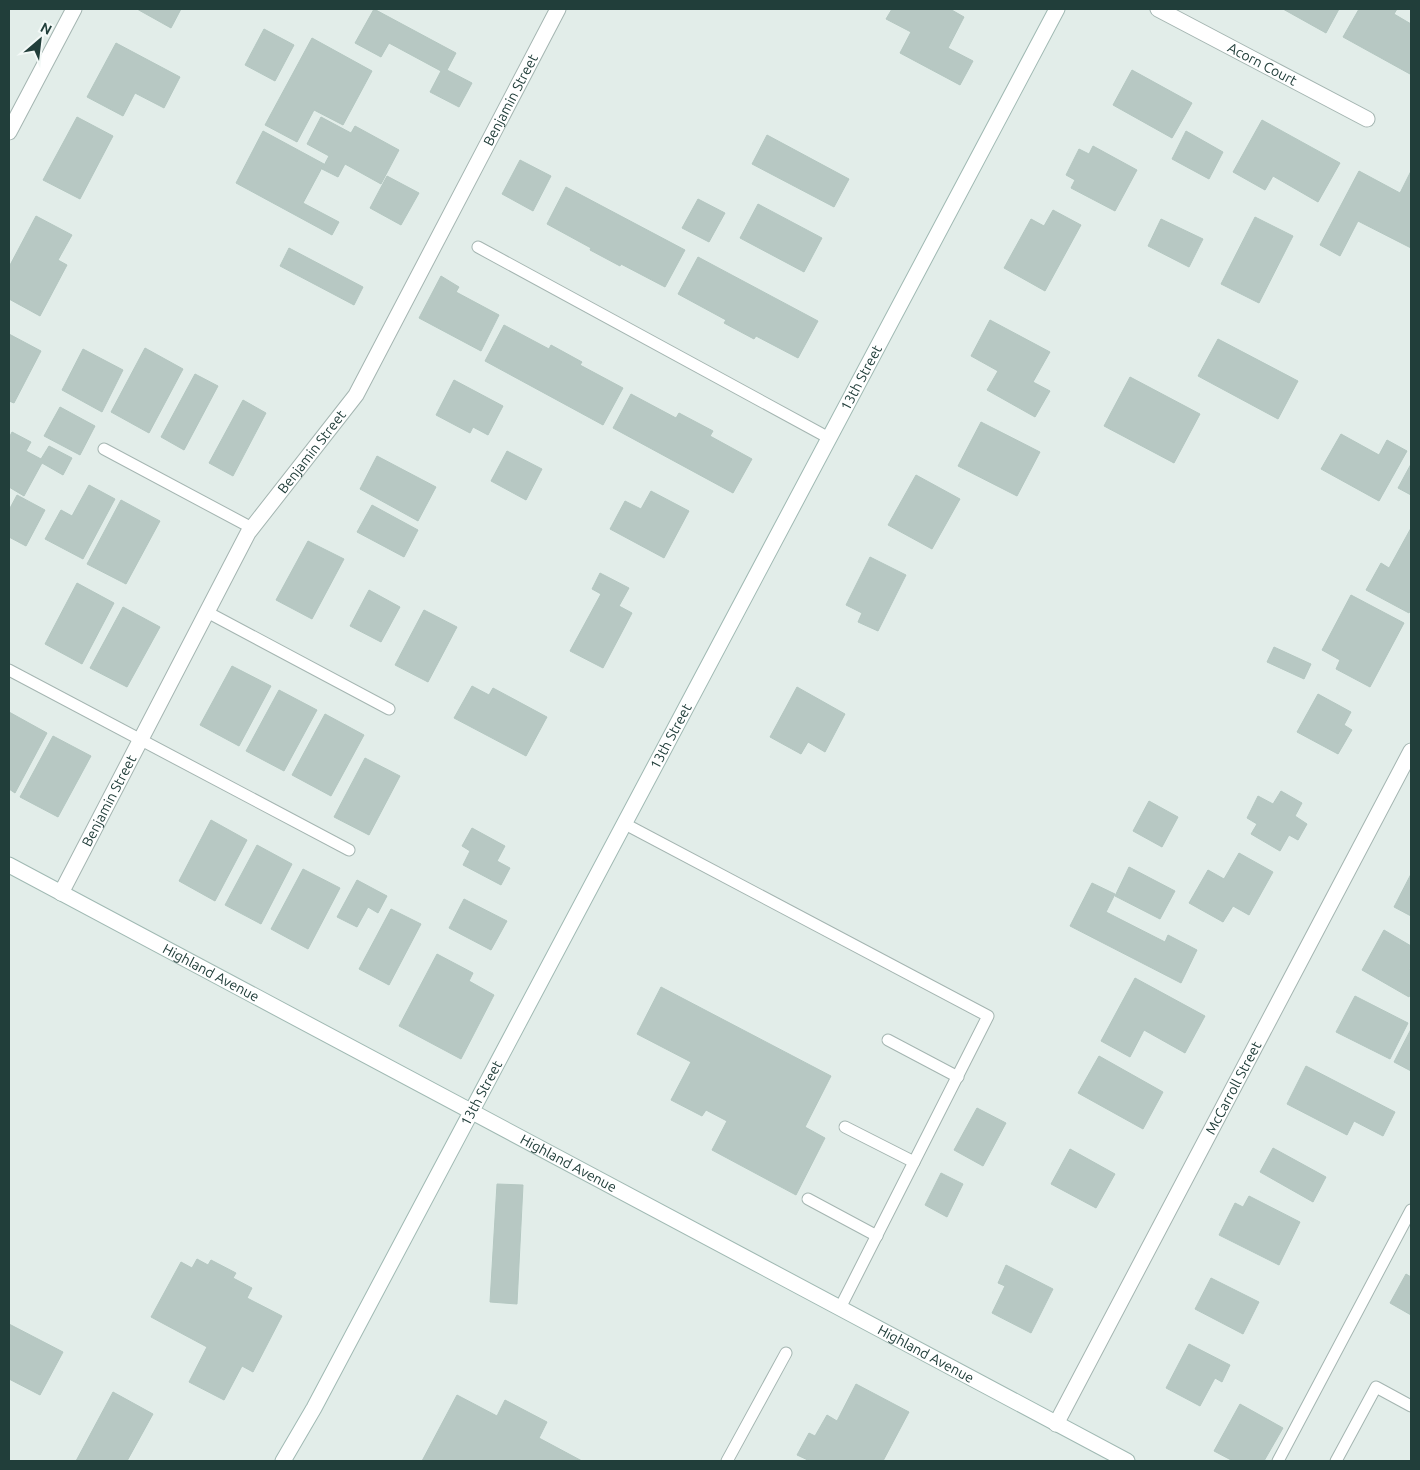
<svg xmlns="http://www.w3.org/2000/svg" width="1420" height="1470" viewBox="0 0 1420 1470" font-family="Ubuntu,sans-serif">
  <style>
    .building { fill: #b7c8c3; stroke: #b4c7c1 }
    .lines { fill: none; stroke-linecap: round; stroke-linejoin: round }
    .service-casing { stroke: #a4b5b1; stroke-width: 13 }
    .minor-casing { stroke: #a4b5b1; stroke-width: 17 }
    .secondary-casing { stroke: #a0b9b3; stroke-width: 17 }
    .service { stroke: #fff; stroke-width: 11 }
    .minor { stroke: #fff; stroke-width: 15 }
    .secondary { stroke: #fff; stroke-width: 15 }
    .labels { text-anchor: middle; stroke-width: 4; stroke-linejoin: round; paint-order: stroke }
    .street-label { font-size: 14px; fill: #213e3a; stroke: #f3f9f7 }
  </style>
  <rect width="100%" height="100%" fill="#e2ede9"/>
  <!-- building -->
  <g class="building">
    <polygon points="137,9 181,9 171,28"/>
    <polygon points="374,9 456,53 447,70 472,83 459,107 430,92 441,71 389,43 381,57 355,43"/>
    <polygon points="892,9 950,9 964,17 948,48 973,61 960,85 900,53 911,32 886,19"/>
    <polygon points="1283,9 1339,9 1326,33"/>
    <polygon points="1359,9 1397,9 1394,14 1411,24 1411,71 1410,74 1343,37"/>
    <polygon points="264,29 294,45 275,81 245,65"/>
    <polygon points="312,38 372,71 343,125 314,110 297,142 265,125"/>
    <polygon points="116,43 180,77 164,108 135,93 123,116 87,97"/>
    <polygon points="1132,70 1192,103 1172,138 1113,105"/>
    <polygon points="77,117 113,136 80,199 43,180"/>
    <polygon points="321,117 351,133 355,126 399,150 381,184 345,164 338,177 322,169 329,156 307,144"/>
    <polygon points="1262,120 1340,163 1318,202 1273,176 1265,190 1233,172"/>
    <polygon points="263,131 324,164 303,203 339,222 332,235 236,183"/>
    <polygon points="1186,131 1223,152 1209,179 1172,159"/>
    <polygon points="767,135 849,179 834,207 752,164"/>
    <polygon points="1093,146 1137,170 1115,211 1071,188 1075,180 1066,175 1079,149 1089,154"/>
    <polygon points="520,160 551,176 533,211 502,194"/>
    <polygon points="1359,171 1400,193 1411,171 1411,248 1358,221 1340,256 1320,245"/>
    <polygon points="387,176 419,193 401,225 370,208"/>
    <polygon points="566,187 685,250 665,287 621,264 620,266 590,250 591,248 547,224"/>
    <polygon points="698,199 725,213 709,242 682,228"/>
    <polygon points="758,204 822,238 804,272 740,238"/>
    <polygon points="1053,210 1081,225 1045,291 1004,268 1031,219 1044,226"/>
    <polygon points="36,216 72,235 58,260 67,265 40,316 9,299 9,267"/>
    <polygon points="1255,217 1293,236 1259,303 1221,284"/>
    <polygon points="1161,219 1203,239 1189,267 1148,246"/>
    <polygon points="289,248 363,287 354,305 280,266"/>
    <polygon points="698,257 818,321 798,358 756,336 754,339 724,323 726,320 678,294"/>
    <polygon points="441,276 459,287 456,292 499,315 481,351 419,318"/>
    <polygon points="990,320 1050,352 1033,382 1050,391 1035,417 987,390 998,371 971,356"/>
    <polygon points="504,325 549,349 551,345 582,362 580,365 623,388 603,425 485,361"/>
    <polygon points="9,334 41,351 14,403 9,401"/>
    <polygon points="1218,339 1298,381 1278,419 1198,376"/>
    <polygon points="145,348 183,369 149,433 111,412"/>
    <polygon points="83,349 123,370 102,412 62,390"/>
    <polygon points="195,374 218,386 184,450 161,437"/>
    <polygon points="1130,377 1200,414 1174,463 1104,426"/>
    <polygon points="454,380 503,406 488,435 473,427 470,433 436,415"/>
    <polygon points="631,394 676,418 679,413 713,431 710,436 752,459 733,493 613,428"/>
    <polygon points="243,400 266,413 233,476 209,463"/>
    <polygon points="60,407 95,426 80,455 44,436"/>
    <polygon points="981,422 1040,452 1017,496 958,466"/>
    <polygon points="12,432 31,442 26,451 41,459 49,446 72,458 63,475 42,463 24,496 9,487 9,438"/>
    <polygon points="1341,434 1379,455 1387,440 1407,451 1379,501 1321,469"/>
    <polygon points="507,451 542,469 526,500 491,481"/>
    <polygon points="377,456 436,487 418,521 360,489"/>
    <polygon points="1411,464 1411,495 1398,488"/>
    <polygon points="916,475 960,499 932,549 888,525"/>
    <polygon points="89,485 115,499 83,559 45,539 61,510 72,516"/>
    <polygon points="651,491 689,511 664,558 610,529 625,501 641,509"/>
    <polygon points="17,495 45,510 26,546 9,537 9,510"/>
    <polygon points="121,500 160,521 126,584 87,564"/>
    <polygon points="372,505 418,530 404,557 357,532"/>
    <polygon points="1411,528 1411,609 1409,613 1366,590 1381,563 1389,568"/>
    <polygon points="308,541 344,559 312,619 276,600"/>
    <polygon points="870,557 906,575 878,631 858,622 862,613 846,605"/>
    <polygon points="600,573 629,588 619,606 632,613 603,668 570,651 601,594 592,589"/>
    <polygon points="77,583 114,603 82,664 45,644"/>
    <polygon points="369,590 400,607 381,642 350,626"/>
    <polygon points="1351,595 1404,623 1370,687 1336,669 1340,660 1322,650"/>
    <polygon points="123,607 160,627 127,687 90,668"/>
    <polygon points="424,610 457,627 428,682 395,665"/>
    <polygon points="1274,647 1311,664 1304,679 1267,662"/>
    <polygon points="232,666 271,686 239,746 200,725"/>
    <polygon points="472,686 489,695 493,688 547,717 526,756 454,718"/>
    <polygon points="797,687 845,714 825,752 808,742 801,754 770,737"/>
    <polygon points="279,690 317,710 284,771 246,751"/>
    <polygon points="1318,694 1351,712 1344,725 1352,730 1338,754 1297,732"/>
    <polygon points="9,712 47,733 15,793 9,789"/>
    <polygon points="325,714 364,735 331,796 292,775"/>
    <polygon points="53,736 91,756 58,817 20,797"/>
    <polygon points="365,758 400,776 369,835 334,817"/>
    <polygon points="1281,791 1302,803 1295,816 1307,824 1298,840 1289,835 1280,851 1251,834 1257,824 1247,818 1258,796 1273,804"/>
    <polygon points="1149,801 1178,817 1162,847 1133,831"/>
    <polygon points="211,820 247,840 215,901 179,881"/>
    <polygon points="472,828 505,846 497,861 510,868 501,885 463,865 470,851 462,846"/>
    <polygon points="257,845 292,864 261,924 225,905"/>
    <polygon points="1239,853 1273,872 1249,915 1233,906 1223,922 1189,903 1208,870 1224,879"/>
    <polygon points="1129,867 1175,891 1160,919 1115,896"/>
    <polygon points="303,869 340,888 308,949 271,929"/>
    <polygon points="1411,874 1411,916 1394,907"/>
    <polygon points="357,880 387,896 378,913 368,907 357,927 337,917"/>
    <polygon points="1092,883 1115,894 1106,912 1165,942 1168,935 1197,950 1181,983 1070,926"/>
    <polygon points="464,899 507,921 491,950 449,928"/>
    <polygon points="391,909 421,924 389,985 359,969"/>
    <polygon points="1384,930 1411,946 1411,966 1409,969 1411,971 1411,993 1409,997 1362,970"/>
    <polygon points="437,954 473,973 469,981 494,995 461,1059 399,1026"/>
    <polygon points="1135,978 1205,1016 1185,1053 1144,1030 1130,1057 1101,1041"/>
    <polygon points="661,987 831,1076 805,1127 825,1138 796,1195 712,1150 727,1121 706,1110 702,1116 671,1100 691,1062 637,1034"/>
    <polygon points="1355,996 1408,1023 1390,1059 1336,1032"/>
    <polygon points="1411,1029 1411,1071 1394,1062"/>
    <polygon points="1099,1056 1163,1092 1143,1129 1078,1093"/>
    <polygon points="1306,1066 1395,1112 1383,1136 1354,1121 1347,1135 1287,1104"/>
    <polygon points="977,1108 1006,1123 983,1166 954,1150"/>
    <polygon points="1273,1148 1326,1177 1313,1202 1260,1172"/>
    <polygon points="1070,1149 1115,1174 1096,1208 1051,1184"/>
    <polygon points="941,1173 963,1184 947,1217 925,1205"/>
    <polygon points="497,1184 523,1185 517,1304 490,1302"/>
    <polygon points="1249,1196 1300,1222 1279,1265 1219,1235 1235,1203 1243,1207"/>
    <polygon points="197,1259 208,1265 211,1260 236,1273 233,1278 252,1288 247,1298 282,1316 253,1372 242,1366 224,1400 189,1382 207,1347 151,1317 181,1262 192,1268"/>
    <polygon points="1006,1265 1053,1289 1031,1333 992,1313 1005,1286 998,1283"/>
    <polygon points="1406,1274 1411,1277 1411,1315 1390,1303"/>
    <polygon points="1211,1278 1259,1302 1243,1334 1195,1309"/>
    <polygon points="9,1324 63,1352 40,1395 9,1379"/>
    <polygon points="1189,1344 1230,1365 1222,1382 1215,1378 1200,1406 1166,1388"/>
    <polygon points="856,1384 909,1412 883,1461 810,1461 797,1455 809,1433 815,1436 827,1415 837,1421"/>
    <polygon points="113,1392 153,1414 127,1461 76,1461"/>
    <polygon points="457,1395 497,1416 505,1400 547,1422 539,1438 582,1461 422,1461"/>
    <polygon points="1240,1404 1283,1428 1264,1461 1233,1461 1214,1451"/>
  </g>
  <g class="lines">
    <defs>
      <g id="service">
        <polyline points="478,247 829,438"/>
        <polyline points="104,449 252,528"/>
        <polyline points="207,612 389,709"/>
        <polyline points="9,670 349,850"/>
        <polyline points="625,824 988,1016 840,1308"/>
        <polyline points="888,1040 958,1077"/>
        <polyline points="845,1127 914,1162"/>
        <polyline points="808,1199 877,1236"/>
        <polyline points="727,1461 786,1353"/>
        <polyline points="1278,1461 1411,1210"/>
        <polyline points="1336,1461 1376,1387 1411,1406"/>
      </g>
      <g id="minor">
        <path id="s1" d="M 1158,9 L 1367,119"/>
        <polyline points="9,132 74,9"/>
        <path id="s2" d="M 61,893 L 248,533 L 356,395 L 558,9"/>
        <path id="s3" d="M 1056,1424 L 1411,751"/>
      </g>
      <g id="secondary">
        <path id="s4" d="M 9,865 L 1127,1461"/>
        <path id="s5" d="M 283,1461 L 314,1408 L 1057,9"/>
      </g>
    </defs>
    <!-- service casing -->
    <use href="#service" class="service-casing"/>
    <!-- minor casing -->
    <use href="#minor" class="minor-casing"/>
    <!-- secondary casing -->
    <use href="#secondary" class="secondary-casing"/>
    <!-- service -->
    <use href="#service" class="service"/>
    <!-- minor -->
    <use href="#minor" class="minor"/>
    <!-- secondary -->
    <use href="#secondary" class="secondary"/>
  </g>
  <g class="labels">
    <!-- street labels -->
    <g class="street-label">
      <text dy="5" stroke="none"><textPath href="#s1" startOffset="118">Acorn Court</textPath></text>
      <text dy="5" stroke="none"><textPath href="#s2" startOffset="914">Benjamin Street</textPath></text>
      <text dy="5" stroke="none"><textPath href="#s5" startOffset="1228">13th Street</textPath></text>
      <text dy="5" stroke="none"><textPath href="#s2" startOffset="509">Benjamin Street</textPath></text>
      <text dy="5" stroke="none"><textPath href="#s5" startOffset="822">13th Street</textPath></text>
      <text dy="5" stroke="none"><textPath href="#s2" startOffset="104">Benjamin Street</textPath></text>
      <text dy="5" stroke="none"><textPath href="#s4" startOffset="229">Highland Avenue</textPath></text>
      <text dy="5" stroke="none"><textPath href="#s3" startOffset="380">McCarroll Street</textPath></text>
      <text dy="5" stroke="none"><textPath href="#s5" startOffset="418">13th Street</textPath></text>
      <text dy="5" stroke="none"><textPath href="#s4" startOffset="634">Highland Avenue</textPath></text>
      <text dy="5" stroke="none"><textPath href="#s4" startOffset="1039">Highland Avenue</textPath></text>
    </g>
  </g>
  <!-- border -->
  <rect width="1420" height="1470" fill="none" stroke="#213e3a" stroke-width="20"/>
  <!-- north arrow -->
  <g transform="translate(40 40) rotate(28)" stroke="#f3f9f7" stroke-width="4" paint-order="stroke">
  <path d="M0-4L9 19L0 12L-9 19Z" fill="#213e3a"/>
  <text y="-8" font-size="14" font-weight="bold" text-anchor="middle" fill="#213e3a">N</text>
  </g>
</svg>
